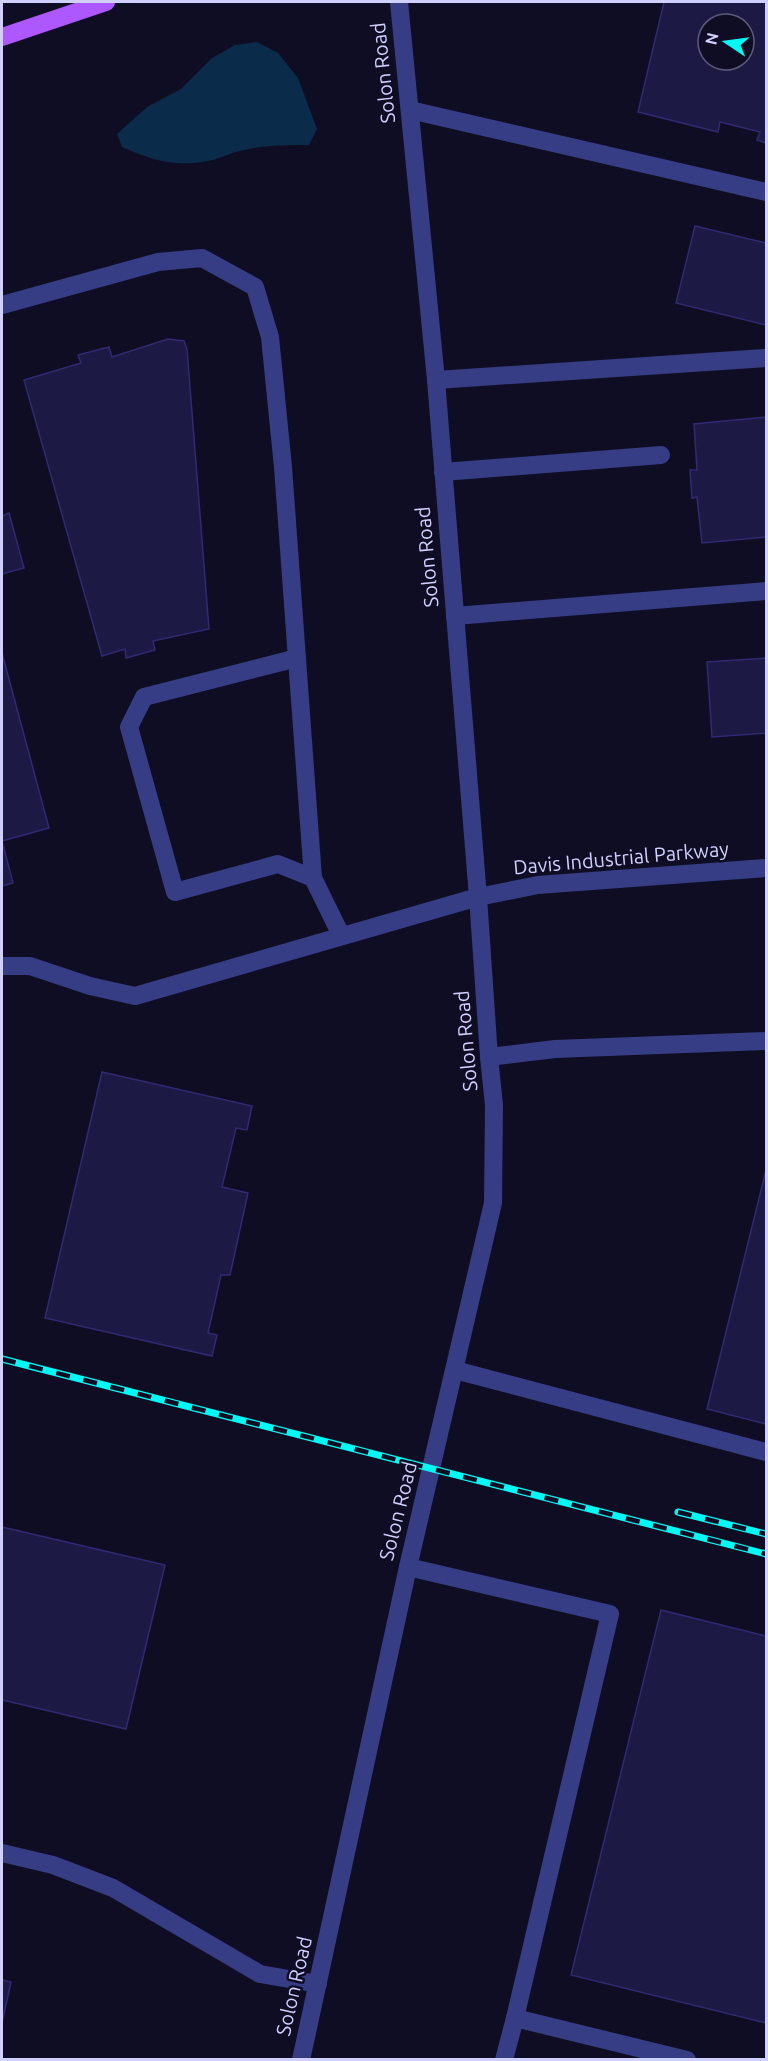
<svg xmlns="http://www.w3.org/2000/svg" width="768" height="2061" viewBox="0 0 768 2061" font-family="Ubuntu,sans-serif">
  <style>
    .water { fill: #0b2b4a }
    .building { fill: #1d1945; stroke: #302a72; stroke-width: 1.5; fill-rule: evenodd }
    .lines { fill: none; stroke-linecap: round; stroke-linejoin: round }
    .minor { stroke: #373d84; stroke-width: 18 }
    .major { stroke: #ad57ff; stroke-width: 18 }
    .rail-casing { stroke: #00fbf7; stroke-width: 7 }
    .rail { stroke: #0f0d24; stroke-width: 4.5; stroke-dasharray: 14; stroke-linecap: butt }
    .labels { text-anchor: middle; stroke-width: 5; stroke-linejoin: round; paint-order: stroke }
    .street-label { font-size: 20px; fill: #d0d0ff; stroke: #0f0d24 }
  </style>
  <rect width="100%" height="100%" fill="#0f0d24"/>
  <!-- water -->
  <path class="water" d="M 257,42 L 278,53 L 298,78 L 317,129 L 309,145 C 287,145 266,145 244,150 C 233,152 223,157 213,160 C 178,168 153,161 122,147 L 117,134 L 147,107 L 181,89 L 212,58 L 235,45 Z"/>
  <!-- building -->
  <g class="building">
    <path d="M 664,2 L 766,2 L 766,143 L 757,140 L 760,132 L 720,122 L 718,132 L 638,112 ZM 708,24 L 744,24 L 744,60 L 708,60 Z"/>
    <polygon points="695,226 766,243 766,325 676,303"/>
    <polygon points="168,339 184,341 187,349 209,629 153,641 155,650 126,658 125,649 102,656 24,380 81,363 78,355 109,347 112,357"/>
    <polygon points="766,417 766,537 702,543 697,497 692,498 690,470 697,470 694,424"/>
    <polygon points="9,513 24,568 2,574 2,516"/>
    <polygon points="2,653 49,828 2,841 13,883 2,886"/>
    <polygon points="766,658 766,733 712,737 707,662"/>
    <polygon points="102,1072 252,1106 247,1130 236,1128 222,1187 248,1193 230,1275 221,1275 208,1333 217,1335 212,1356 45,1318"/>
    <polygon points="766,1170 766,1424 707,1409"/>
    <polygon points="2,1527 165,1565 126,1729 2,1700"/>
    <polygon points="661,1610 766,1636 766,2023 571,1975"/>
    <polygon points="2,1980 11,1982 2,2023"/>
  </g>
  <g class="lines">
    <!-- minor -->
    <g class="minor">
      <polyline points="410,110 766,192"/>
      <polyline points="2,305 158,262 202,258 255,287 270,337 283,467 313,878 341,935"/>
      <polyline points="436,380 766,358"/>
      <polyline points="443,472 661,455"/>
      <polyline points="455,616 766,591"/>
      <polyline points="297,658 144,697 129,727 175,892 278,864 313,878"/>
      <polyline points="2,966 30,966 90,986 135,996 478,897 538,885 766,868"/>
      <polyline points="489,1057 555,1049 766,1041"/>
      <polyline points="455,1370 766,1452"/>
      <polyline points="408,1567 610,1614 515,2018"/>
      <polyline points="2,1853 53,1865 113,1888 260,1974 318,1984"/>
      <polyline points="301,2060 408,1567 493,1203 494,1105 489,1057 478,897 436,380 399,2"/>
      <polyline points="504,2060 515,2018 687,2060"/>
    </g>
    <!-- major -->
    <polyline class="major" points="2,37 106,2"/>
    <defs>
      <g id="rail">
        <polyline points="2,1359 766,1554"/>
        <polyline points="678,1512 766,1534"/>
      </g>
    </defs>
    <!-- rail casing -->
    <use href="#rail" class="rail-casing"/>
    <!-- rail -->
    <use href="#rail" class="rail"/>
  </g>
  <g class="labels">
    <!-- street labels -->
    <g class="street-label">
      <text transform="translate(383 73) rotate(-96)" y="7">Solon Road</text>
      <text transform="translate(427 557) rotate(-95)" y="7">Solon Road</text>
      <text transform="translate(621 858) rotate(-5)" y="7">Davis Industrial Parkway</text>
      <text transform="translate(466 1041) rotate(-95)" y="7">Solon Road</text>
      <text transform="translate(398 1511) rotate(-76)" y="7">Solon Road</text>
      <text transform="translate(294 1986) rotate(-77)" y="7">Solon Road</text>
    </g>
  </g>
  <!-- border -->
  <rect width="768" height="2061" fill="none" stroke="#d0d0ff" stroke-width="6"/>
  <!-- north arrow -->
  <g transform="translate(726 42) rotate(283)"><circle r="28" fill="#0f0d24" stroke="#5c5b7c" stroke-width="1.5"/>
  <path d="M0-4.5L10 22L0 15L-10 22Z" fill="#00fbf7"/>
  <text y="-9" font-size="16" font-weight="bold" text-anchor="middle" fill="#d0d0ff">N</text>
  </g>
</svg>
